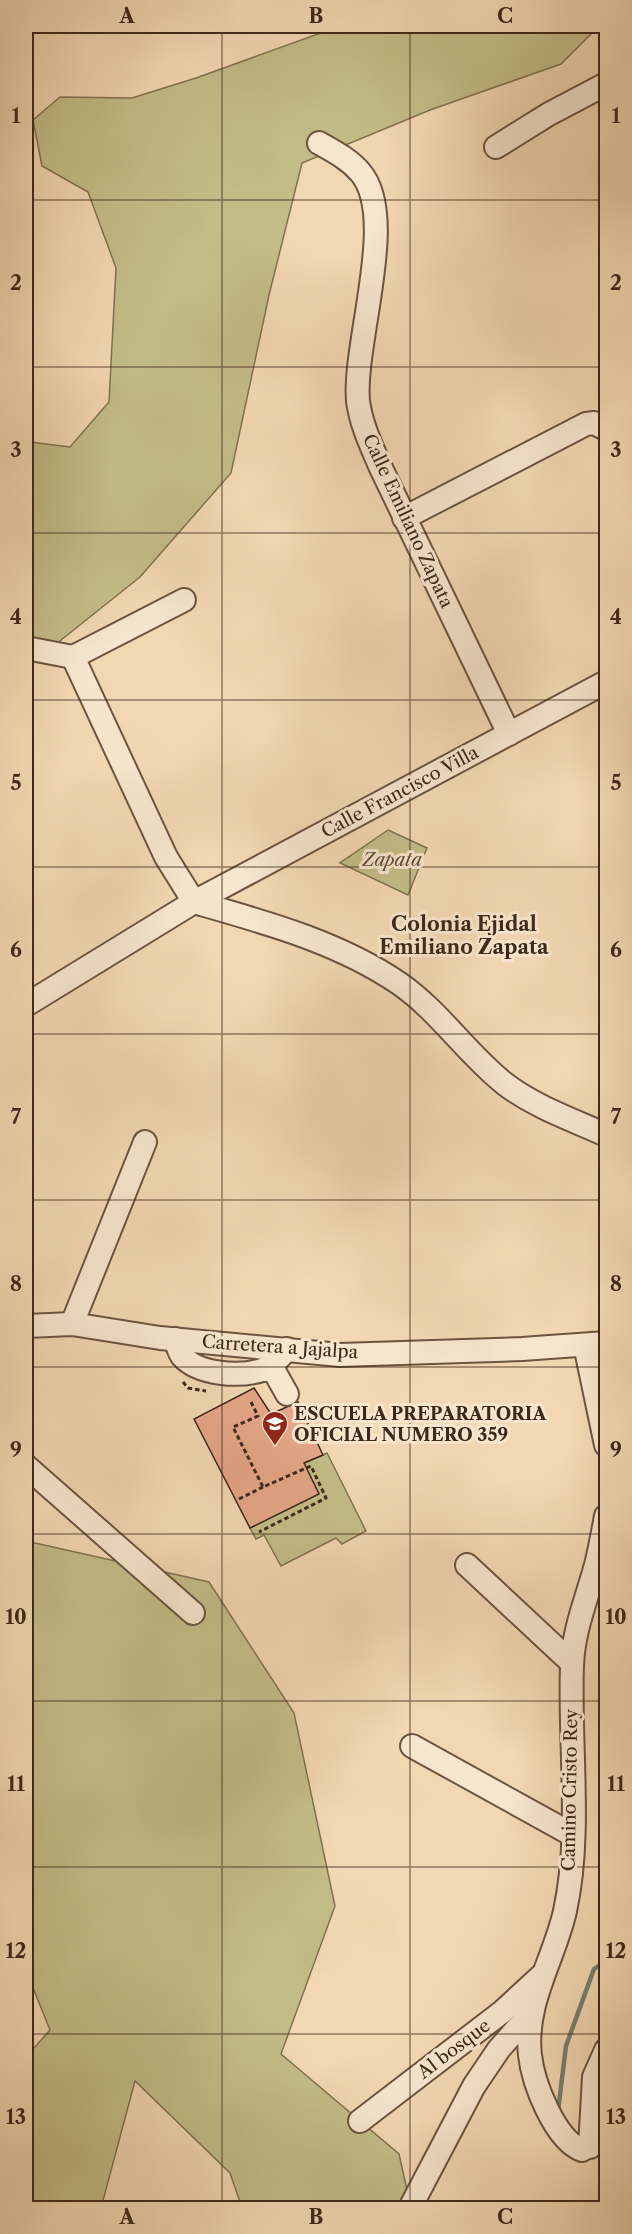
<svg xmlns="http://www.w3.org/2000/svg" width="632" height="2234" viewBox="0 0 632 2234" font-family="'Libre Caslon Text',serif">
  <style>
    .green { fill: #c3bc87; stroke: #817251; stroke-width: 1.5 }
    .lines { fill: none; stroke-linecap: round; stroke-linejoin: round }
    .stream { stroke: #778070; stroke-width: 4.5 }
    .building { fill: #e4a588; stroke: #3f281b; stroke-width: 1.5 }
    .minor-casing { stroke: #6c5441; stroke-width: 26 }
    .path { stroke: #3f281b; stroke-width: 3; stroke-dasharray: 4.5 3; stroke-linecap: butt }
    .minor { stroke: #f7e5cd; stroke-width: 22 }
    .grid { fill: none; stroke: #3f281b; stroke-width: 1.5; stroke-opacity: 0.55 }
    .labels { text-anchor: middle; stroke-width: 6; stroke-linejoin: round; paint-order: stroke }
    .street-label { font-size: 18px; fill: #3f281b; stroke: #f7e5cd }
    .park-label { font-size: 18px; font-style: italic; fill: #604d36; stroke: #f7e5cd }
    .poi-label { font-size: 18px; font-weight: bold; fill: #3f281b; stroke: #f7e5cd; text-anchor: start }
    .neighbourhood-label { font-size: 20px; font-weight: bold; fill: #3f281b; stroke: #f7e5cd }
    .neatline { fill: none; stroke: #3f281b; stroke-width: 2 }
    .grid-label { font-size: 20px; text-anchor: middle; font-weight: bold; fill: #3f281b }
  </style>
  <rect width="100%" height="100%" fill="#f2d7b2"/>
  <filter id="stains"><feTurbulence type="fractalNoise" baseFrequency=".00333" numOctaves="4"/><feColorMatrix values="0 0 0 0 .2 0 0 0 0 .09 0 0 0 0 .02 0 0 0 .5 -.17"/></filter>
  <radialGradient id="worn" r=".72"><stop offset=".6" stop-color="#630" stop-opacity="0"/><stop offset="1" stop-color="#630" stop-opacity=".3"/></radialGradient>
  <!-- green -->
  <g class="green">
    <polygon points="340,26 599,26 561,64 430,110 302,163 269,295 231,473 140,577 26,668 26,435 30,442 70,447 109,402 116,268 88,192 42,166 33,120 60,97 132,98 196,78"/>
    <polygon points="388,830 427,848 408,895 340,863"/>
    <polygon points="327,1453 366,1531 342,1544 336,1538 281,1566 264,1535 256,1539 250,1528 319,1494 309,1474 233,1495"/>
    <polygon points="26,1541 209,1582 294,1713 335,1906 281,2054 399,2154 411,2208 242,2208 230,2173 135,2081 101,2208 30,2208 26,2201 26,2124 31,2113 26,2112 26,2057 50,2030 26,1970"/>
  </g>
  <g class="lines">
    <!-- stream -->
    <polyline class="stream" points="558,2111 566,2046 594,1969 606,1961"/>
  </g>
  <!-- building -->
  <polygon class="building" points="254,1388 271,1414 298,1402 323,1455 304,1463 319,1494 250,1528 194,1419"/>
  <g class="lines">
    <defs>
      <g id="minor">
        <path d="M 319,143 C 333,151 349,159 360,172 C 399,216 353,342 358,401 C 361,424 371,445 380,466 L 509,734"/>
        <polyline points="496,147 549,114 606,84"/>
        <polyline points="404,518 586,424 594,423 606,429"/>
        <polyline points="26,648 73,657 184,600"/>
        <polyline points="73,657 166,857 194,902"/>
        <path d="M 194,902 C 264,922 339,942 400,984 C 440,1012 467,1054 505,1084 C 535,1107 573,1120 606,1135"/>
        <polyline points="26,1005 194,902 606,682"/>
        <polyline points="72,1324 145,1142"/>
        <polyline points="26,1326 72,1324 160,1338 340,1355 522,1349 606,1343"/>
        <path d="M 175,1339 C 177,1344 179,1352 182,1356 C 199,1375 240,1377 262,1370 C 272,1367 280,1357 287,1349"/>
        <polyline points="585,1345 606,1445"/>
        <polyline points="264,1370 273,1369 287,1394"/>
        <polyline points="26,1466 193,1613"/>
        <path d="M 606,1516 C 603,1532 600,1549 596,1565 C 587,1598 573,1631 572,1666 C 569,1745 582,1833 565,1911 C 554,1960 524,2003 530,2055 C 533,2083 555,2140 582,2150 L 598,2139 L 606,2122"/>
        <polyline points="467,1565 572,1663"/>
        <polyline points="412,1746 573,1835"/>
        <polyline points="360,2121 502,2012 541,1976"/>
        <polyline points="590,2147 594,2077 606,2050"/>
        <polyline points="410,2208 474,2086 499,2049 530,2014"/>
      </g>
    </defs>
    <!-- minor casing -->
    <use href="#minor" class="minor-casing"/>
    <!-- path -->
    <g class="path">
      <polyline points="183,1382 188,1388 206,1391"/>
      <polyline points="251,1402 258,1416 233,1427 263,1487 311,1466 326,1498 259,1532"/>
      <polyline points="239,1499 263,1487"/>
    </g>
    <!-- minor -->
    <use href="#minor" class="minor"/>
  </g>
  <!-- grid -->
  <path class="grid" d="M 222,26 L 222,2208M 410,26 L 410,2208M 26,200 L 606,200M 26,367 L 606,367M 26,533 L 606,533M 26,700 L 606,700M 26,867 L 606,867M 26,1034 L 606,1034M 26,1200 L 606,1200M 26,1367 L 606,1367M 26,1534 L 606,1534M 26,1701 L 606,1701M 26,1867 L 606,1867M 26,2034 L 606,2034"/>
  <!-- icons -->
  <defs>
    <symbol id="school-pin" viewBox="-11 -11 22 30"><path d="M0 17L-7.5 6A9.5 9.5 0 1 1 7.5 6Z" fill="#8f2418" stroke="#f7e5cd"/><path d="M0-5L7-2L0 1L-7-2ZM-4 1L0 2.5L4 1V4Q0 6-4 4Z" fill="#fff"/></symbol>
  </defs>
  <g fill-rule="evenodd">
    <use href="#school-pin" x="260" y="1409" width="30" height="40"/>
  </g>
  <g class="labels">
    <!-- street labels -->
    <g class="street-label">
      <text transform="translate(408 521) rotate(65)" y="6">Calle Emiliano Zapata</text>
      <text transform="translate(400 792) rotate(-28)" y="6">Calle Francisco Villa</text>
      <text transform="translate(280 1347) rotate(4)" y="6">Carretera a Jajalpa</text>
      <text transform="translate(570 1790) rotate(-89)" y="6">Camino Cristo Rey</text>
      <text transform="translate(454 2049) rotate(-37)" y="6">Al bosque</text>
    </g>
    <!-- park labels -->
    <g class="park-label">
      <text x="392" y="866">Zapata</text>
    </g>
    <!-- poi labels -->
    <g class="poi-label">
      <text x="294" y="1420">ESCUELA PREPARATORIA<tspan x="294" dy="21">OFICIAL NUMERO 359</tspan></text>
    </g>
    <!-- neighbourhood labels -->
    <g class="neighbourhood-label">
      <text x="464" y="931">Colonia Ejidal<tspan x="464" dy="23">Emiliano Zapata</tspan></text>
    </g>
  </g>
  <!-- margin -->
  <rect width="632" height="2234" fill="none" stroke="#f2d7b2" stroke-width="66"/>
  <rect x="33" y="33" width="566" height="2168" class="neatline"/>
  <g class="grid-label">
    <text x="127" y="23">A</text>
    <text x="316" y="23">B</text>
    <text x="505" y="23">C</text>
    <text x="16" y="123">1</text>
    <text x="616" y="123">1</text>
    <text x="16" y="290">2</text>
    <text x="616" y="290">2</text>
    <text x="16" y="457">3</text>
    <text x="616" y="457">3</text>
    <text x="16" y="624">4</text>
    <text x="616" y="624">4</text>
    <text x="16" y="790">5</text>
    <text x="616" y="790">5</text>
    <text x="16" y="957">6</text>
    <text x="616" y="957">6</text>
    <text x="16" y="1124">7</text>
    <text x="616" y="1124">7</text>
    <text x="16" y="1291">8</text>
    <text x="616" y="1291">8</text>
    <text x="16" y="1457">9</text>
    <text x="616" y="1457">9</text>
    <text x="16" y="1624">10</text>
    <text x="616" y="1624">10</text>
    <text x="16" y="1791">11</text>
    <text x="616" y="1791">11</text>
    <text x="16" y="1958">12</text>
    <text x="616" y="1958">12</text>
    <text x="16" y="2124">13</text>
    <text x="616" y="2124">13</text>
    <text x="127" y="2224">A</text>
    <text x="316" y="2224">B</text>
    <text x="505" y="2224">C</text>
  </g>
  <rect width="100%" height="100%" filter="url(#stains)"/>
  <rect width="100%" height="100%" fill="url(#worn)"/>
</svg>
